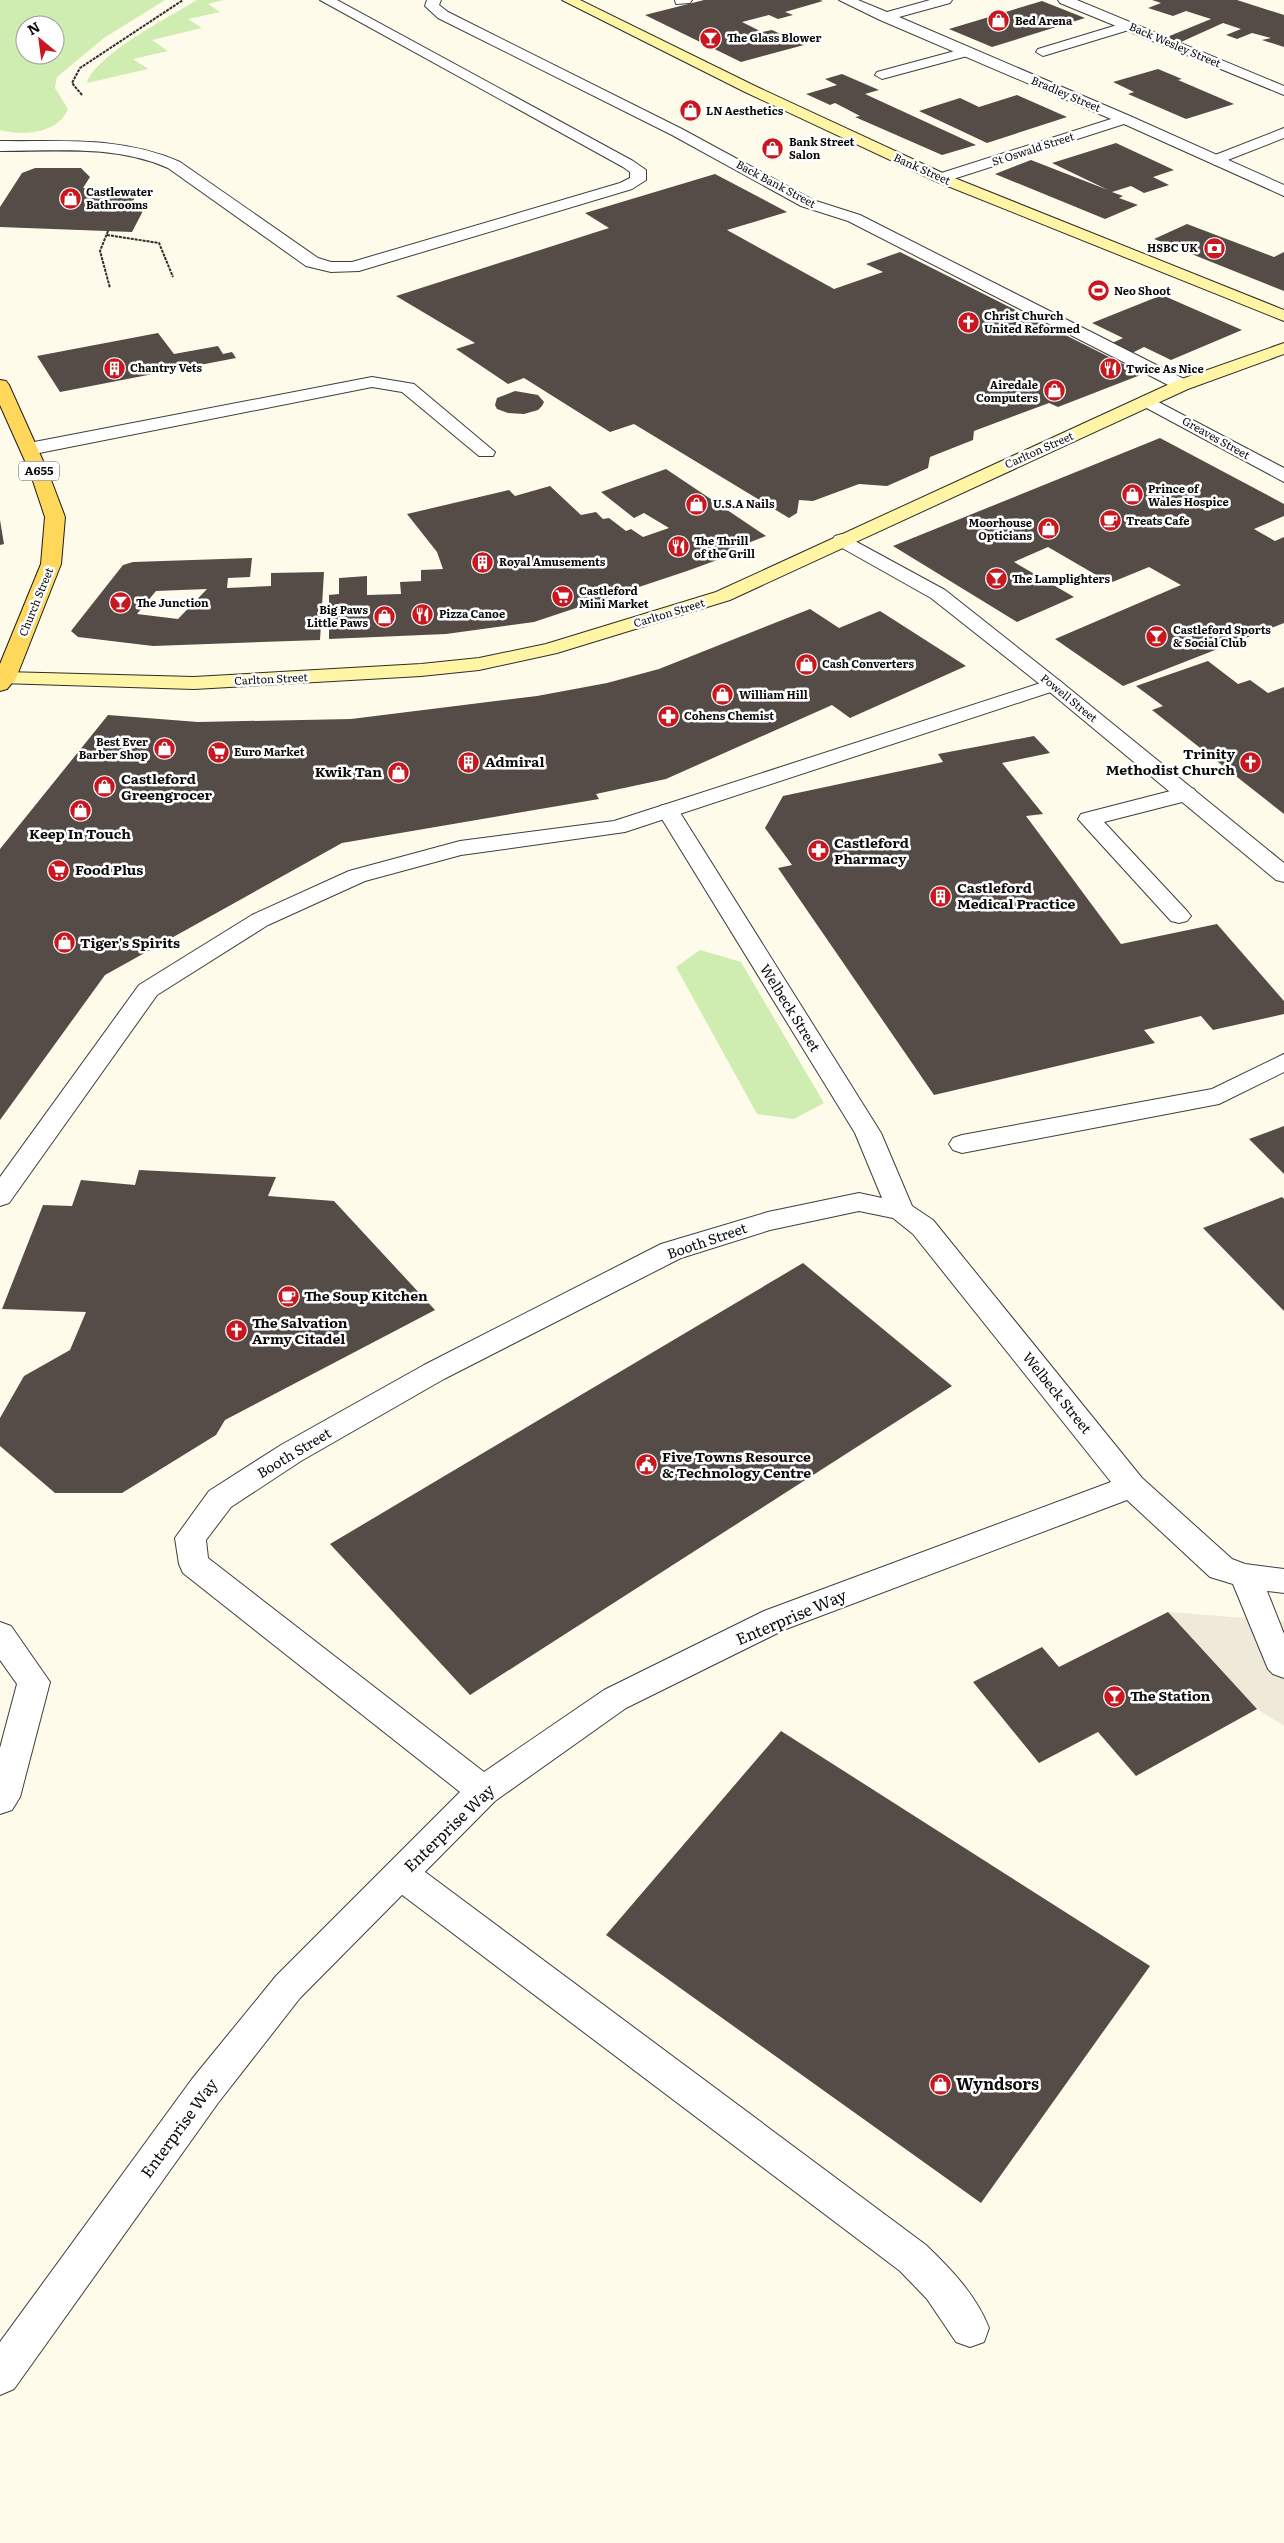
<svg xmlns="http://www.w3.org/2000/svg" width="1284" height="2543" viewBox="0 0 1284 2543" font-family="Literata,serif">
  <style>
    .green { fill: #cfedb0; fill-rule: evenodd }
    .plaza { fill: #efe9d9 }
    .building { fill: #554c47; fill-rule: evenodd }
    .lines { fill: none; stroke-linecap: round; stroke-linejoin: round }
    .lane-casing { stroke: #3e3e3e; stroke-width: 2 }
    .street-casing { stroke: #3e3e3e; stroke-width: 2 }
    .secondary-casing { stroke: #2d2d2d; stroke-width: 2 }
    .primary-casing { stroke: #1c1c1c; stroke-width: 2 }
    .path { stroke: #2d2d2d; stroke-width: 2; stroke-dasharray: 3 1; stroke-linecap: butt }
    .lane { fill: #fff; fill-rule: evenodd }
    .street { fill: #fff; fill-rule: evenodd }
    .secondary { fill: #fff5a5; fill-rule: evenodd }
    .primary { fill: #ffd75a; fill-rule: evenodd }
    .labels { text-anchor: middle; stroke-width: 5; stroke-linejoin: round; paint-order: stroke }
    .far-poi-label { font-size: 11px; font-weight: bold; fill: #0b0b0b; stroke: #fff; text-anchor: start }
    .far-street-label { font-size: 11px; fill: #0b0b0b; stroke: #fff }
    .shield { fill: #fff; stroke: #545454; stroke-width: 1 }
    .shield-label { font-size: 12px; font-weight: bold; fill: #0b0b0b }
    .poi-label { font-size: 14px; font-weight: bold; fill: #0b0b0b; stroke: #fff; text-anchor: start }
    .street-label { font-size: 14px; fill: #0b0b0b; stroke: #fff }
    .near-street-label { font-size: 16px; fill: #0b0b0b; stroke: #fff }
    .near-poi-label { font-size: 16px; font-weight: bold; fill: #0b0b0b; stroke: #fff; text-anchor: start }
  </style>
  <rect width="100%" height="100%" fill="#fffbea"/>
  <!-- green -->
  <g class="green">
    <path d="M 0,0 L 165,0 L 104,38 L 57,77 L 55,88 L 68,109 C 58,134 23,136 0,130 ZM 25,25 L 55,25 L 55,55 L 25,55 Z"/>
    <path d="M 197,0 L 223,0 L 208,4 L 220,12 L 188,19 L 202,28 L 152,40 L 168,51 L 133,59 L 148,69 L 87,83 C 95,55 171,16 197,0 Z"/>
    <polygon points="700,950 741,962 824,1103 794,1119 757,1114 676,967"/>
  </g>
  <!-- plaza -->
  <polygon class="plaza" points="1168,1612 1284,1621 1284,1726 1257,1709"/>
  <!-- building -->
  <g class="building">
    <polygon points="704,0 820,0 823,1 785,12 793,15 778,19 769,15 742,22 762,32 772,30 804,45 741,62 645,15"/>
    <polygon points="1152,0 1237,0 1284,15 1284,47 1262,40 1271,38 1252,33 1237,39 1226,35 1241,29 1223,23 1181,42 1167,37 1211,19 1186,11 1173,16 1148,8 1161,3"/>
    <polygon points="1042,1 1085,18 992,47 949,29"/>
    <polygon points="1158,69 1182,79 1178,80 1234,104 1186,119 1128,94 1134,92 1113,82"/>
    <polygon points="842,74 879,90 865,94 976,145 942,155 855,117 860,116 835,103 830,105 806,94 837,85 825,79"/>
    <polygon points="1017,95 1067,117 987,143 919,111 960,98 979,107"/>
    <polygon points="1116,143 1174,170 1153,177 1169,185 1144,193 1131,186 1112,192 1123,196 1119,198 1138,205 1105,219 995,174 1031,160 1108,190 1052,163"/>
    <polygon points="35,168 81,168 90,177 83,188 139,190 131,205 146,205 132,232 0,227 0,207 22,173"/>
    <polygon points="715,174 787,212 727,230 834,289 883,272 866,264 900,252 1143,374 1058,407 1049,403 974,431 973,440 930,457 928,468 887,486 859,484 813,501 799,500 797,513 789,518 634,424 610,432 524,378 508,384 456,349 475,343 396,296 609,228 585,213"/>
    <polygon points="1187,224 1274,257 1284,252 1284,291 1154,239"/>
    <polygon points="1162,295 1242,330 1171,360 1144,347 1132,353 1112,343 1123,338 1092,323"/>
    <polygon points="158,333 174,354 218,346 223,354 232,352 236,358 60,392 37,356"/>
    <polygon points="515,391 538,395 544,402 542,406 538,410 524,414 508,413 497,409 495,405 497,398"/>
    <polygon points="1160,438 1284,504 1284,516 1254,529 1275,541 1284,537 1284,623 1123,686 1055,639 1181,585 1149,567 1110,583 1048,547 1014,562 1074,597 1017,622 893,546"/>
    <polygon points="666,469 766,536 715,556 720,559 687,571 534,622 446,634 329,639 329,595 339,594 339,578 367,576 367,595 401,594 400,582 421,581 421,570 443,569 437,552 407,514 509,490 515,496 550,486 581,515 596,512 603,519 609,518 626,531 631,529 643,537 669,528 644,513 634,518 601,492"/>
    <polygon points="0,520 4,544 0,545"/>
    <path d="M 252,558 L 250,577 L 228,578 L 227,588 L 271,586 L 271,573 L 324,572 L 320,640 L 153,646 L 78,637 L 71,631 L 123,565 L 133,562 ZM 207,589 L 178,619 L 137,614 L 156,591 Z"/>
    <polygon points="810,609 839,628 880,611 966,666 850,718 832,705 666,779 596,794 599,799 342,843 105,975 0,1120 0,849 108,715 198,722 351,719 537,696 607,683 659,669"/>
    <polygon points="1208,661 1238,684 1250,680 1268,693 1284,687 1284,814 1152,710 1163,706 1136,686"/>
    <polygon points="1034,736 1050,753 1002,763 1043,814 1026,816 1121,944 1217,924 1284,1001 1284,1014 1213,1030 1201,1016 1144,1030 1155,1043 934,1095 778,868 792,865 765,828 783,796 943,762 938,754"/>
    <polygon points="1284,1126 1284,1174 1249,1139"/>
    <polygon points="139,1170 276,1177 268,1196 334,1201 435,1310 225,1420 216,1435 122,1493 55,1493 0,1446 0,1418 24,1376 70,1350 86,1312 2,1309 43,1205 72,1206 81,1180 135,1185"/>
    <polygon points="1282,1197 1284,1199 1284,1311 1203,1228"/>
    <polygon points="803,1263 952,1386 470,1695 330,1544"/>
    <polygon points="1168,1612 1257,1709 1136,1776 1098,1732 1039,1763 973,1682 1042,1647 1059,1667"/>
    <polygon points="781,1731 1150,1966 981,2203 606,1935"/>
  </g>
  <g class="lines">
    <defs>
      <g id="lane">
        <path d="M 320,0 L 337,0 L 633,161 L 646,170 L 646,180 L 632,189 L 359,271 L 331,272 L 306,266 L 168,168 C 116,145 57,151 0,151 L 0,141 C 62,142 122,136 180,162 L 318,258 L 331,262 L 352,262 L 620,183 L 630,178 L 630,172 L 623,167 Z"/>
        <polygon points="427,0 441,0 439,5 448,12 682,129 813,200 860,215 1188,381 1191,385 1188,389 1176,389 848,221 801,206 672,135 438,18 425,6"/>
        <polygon points="675,0 692,0 690,3 676,4"/>
        <polygon points="1127,22 1134,26 1132,29 1043,56 1036,52 1038,49"/>
        <polygon points="966,48 971,49 973,52 971,55 882,79 875,75 877,72"/>
        <polygon points="1284,128 1284,138 1220,163 1215,165 1207,160 1210,157"/>
        <polygon points="372,377 414,384 495,452 493,456 479,456 402,392 372,387 29,455 22,453 20,449 22,445 29,443"/>
        <polygon points="1053,679 1060,681 1064,685 1060,689 625,832 461,855 365,881 268,925 157,995 9,1203 0,1206 0,1177 139,985 252,915 349,871 460,841 614,821"/>
        <polygon points="1186,787 1194,789 1197,794 1194,799 1104,822 1187,911 1191,916 1187,921 1179,923 1171,921 1078,819 1081,814"/>
        <polygon points="1284,1054 1284,1072 1219,1104 962,1153 953,1150 949,1144 953,1138 962,1135 1212,1089"/>
        <polygon points="0,1622 11,1626 50,1682 20,1797 12,1810 0,1814 0,1748 17,1684 0,1660"/>
        <path d="M 401,1859 L 413,1863 L 926,2245 C 951,2269 976,2295 989,2328 L 984,2342 L 970,2347 L 956,2342 L 927,2299 L 900,2271 L 389,1885 L 384,1874 L 389,1863 Z"/>
      </g>
      <g id="street">
        <polygon points="839,0 858,0 887,12 930,0 952,0 950,3 899,17 1130,116 1284,185 1284,196 1124,124 947,181 935,181 933,178 935,175 1111,119 880,20"/>
        <polygon points="1058,0 1077,0 1284,86 1284,95 1060,3"/>
        <polygon points="1147,396 1284,468 1284,482 1141,405 1138,401 1141,397"/>
        <polygon points="842,534 945,590 1060,681 1284,863 1284,882 1276,880 1046,689 931,598 835,544 832,540 835,536"/>
        <path d="M 668,804 L 676,806 L 679,811 L 881,1133 L 912,1206 L 933,1220 L 1142,1478 L 1232,1559 L 1245,1564 L 1284,1569 L 1284,1593 L 1267,1591 L 1284,1634 L 1284,1678 L 1273,1674 L 1268,1669 L 1233,1584 L 1210,1577 L 1127,1500 L 786,1629 L 626,1708 L 495,1801 L 300,1998 L 218,2103 L 14,2389 L 0,2395 L 0,2342 L 192,2079 L 276,1976 L 460,1792 L 183,1573 L 179,1564 L 175,1538 L 209,1491 L 281,1445 L 424,1365 L 661,1244 L 768,1212 L 859,1193 L 882,1198 L 855,1133 L 657,811 L 660,806 ZM 859,1211 L 893,1218 L 913,1234 L 1111,1482 L 764,1611 L 604,1690 L 484,1772 L 208,1558 L 206,1540 L 231,1507 L 301,1461 L 444,1379 L 681,1258 L 770,1230 Z"/>
      </g>
      <g id="secondary">
        <polygon points="562,0 580,0 755,86 947,175 1284,310 1284,321 935,181 745,92"/>
        <polygon points="1284,343 1284,354 1188,389 730,600 557,653 479,670 421,676 194,689 0,683 0,673 5,672 194,677 421,664 479,658 546,644 716,592 1176,381"/>
      </g>
      <polygon id="primary" points="0,380 6,381 9,385 48,472 65,517 61,564 16,678 7,689 0,691 0,664 41,564 45,517 30,472 0,405"/>
    </defs>
    <!-- lane casing -->
    <use href="#lane" class="lane-casing"/>
    <!-- street casing -->
    <use href="#street" class="street-casing"/>
    <!-- secondary casing -->
    <use href="#secondary" class="secondary-casing"/>
    <!-- primary casing -->
    <use href="#primary" class="primary-casing"/>
    <!-- path -->
    <g class="path">
      <polyline points="82,95 72,83 80,68 183,0"/>
      <polyline points="108,231 100,251 110,288"/>
      <polyline points="107,235 159,243 173,277"/>
    </g>
    <!-- lane -->
    <use href="#lane" class="lane"/>
    <!-- street -->
    <use href="#street" class="street"/>
    <!-- secondary -->
    <use href="#secondary" class="secondary"/>
    <!-- primary -->
    <use href="#primary" class="primary"/>
  </g>
  <!-- icons -->
  <defs>
    <symbol id="shop-disc" viewBox="-11 -11 22 22"><circle r="9.5" fill="#c8171f" stroke="#fff"/><path d="M-5-2.5h2.3a2.7 3.5 0 0 1 5.4 0H5L5.5 6h-11ZM-1.5-2.5h3a1.5 2.3 0 0 0-3 0Z" fill="#fff"/></symbol>
    <symbol id="bar-disc" viewBox="-11 -11 22 22"><circle r="9.5" fill="#c8171f" stroke="#fff"/><path d="M-6-5H6L.8 .8V4.5H3.5V6h-7V4.5H-.8V.8Z" fill="#fff"/></symbol>
    <symbol id="bank-disc" viewBox="-11 -11 22 22"><circle r="9.5" fill="#c8171f" stroke="#fff"/><path d="M-6-4H6V4H-6ZM0-2.3a2.3 2.3 0 1 0 0 4.6a2.3 2.3 0 1 0 0-4.6Z" fill="#fff"/></symbol>
    <symbol id="stadium-disc" viewBox="-11 -11 22 22"><circle r="9.5" fill="#c8171f" stroke="#fff"/><path d="M0-5a6.5 5 0 1 0 0 10a6.5 5 0 1 0 0-10ZM-3.5-1.8h7v3.6h-7Z" fill="#fff"/></symbol>
    <symbol id="church-disc" viewBox="-11 -11 22 22"><circle r="9.5" fill="#c8171f" stroke="#fff"/><path d="M-1.2-6h2.4v3.5h3.3v2.4h-3.3V6h-2.4V-.1h-3.3v-2.4h3.3Z" fill="#fff"/></symbol>
    <symbol id="building-disc" viewBox="-11 -11 22 22"><circle r="9.5" fill="#c8171f" stroke="#fff"/><path d="M-4-6H4V6H1V3H-1V6H-4ZM-2.5-4.3h1.7v1.8h-1.7ZM.8-4.3h1.7v1.8H.8ZM-2.5-1h1.7V.8h-1.7ZM.8-1h1.7V.8H.8Z" fill="#fff"/></symbol>
    <symbol id="restaurant-disc" viewBox="-11 -11 22 22"><circle r="9.5" fill="#c8171f" stroke="#fff"/><path d="M-5-6h1v4h1v-4h1v4h1v-4h1v5L-1.5 .5V6h-2V.5L-5-1ZM5-6V6H3V1.5H1.5Q1.5-4 5-6Z" fill="#fff"/></symbol>
    <symbol id="cafe-disc" viewBox="-11 -11 22 22"><circle r="9.5" fill="#c8171f" stroke="#fff"/><path d="M-5.5-4.5H6V0H3Q3 3.5 0 3.5H-2.5Q-5.5 3.5-5.5 0ZM3-3.2v2h1.7v-2ZM-6 4.5H4V6H-6Z" fill="#fff"/></symbol>
    <symbol id="supermarket-disc" viewBox="-11 -11 22 22"><circle r="9.5" fill="#c8171f" stroke="#fff"/><path d="M-6-5.5h2.5l.6 2H6L4.5 2H-2.5L-4.4-4H-6ZM-1.5 3.2a1.3 1.3 0 1 0 .1 0ZM3 3.2a1.3 1.3 0 1 0 .1 0Z" fill="#fff"/></symbol>
    <symbol id="pharmacy-disc" viewBox="-11 -11 22 22"><circle r="9.5" fill="#c8171f" stroke="#fff"/><path d="M-2-6h4v4h4v4h-4v4h-4v-4h-4v-4h4Z" fill="#fff"/></symbol>
    <symbol id="civic-disc" viewBox="-11 -11 22 22"><circle r="9.5" fill="#c8171f" stroke="#fff"/><path d="M-.6-6.5H3V-4.5H.6V-3L4-1V1h2V6H-6V1h2V-1L-.6-3ZM-1.2 2.5V6h2.4V2.5Z" fill="#fff"/></symbol>
  </defs>
  <g fill-rule="evenodd">
    <use href="#shop-disc" x="986" y="8" width="25" height="25"/>
    <use href="#bar-disc" x="698" y="26" width="25" height="25"/>
    <use href="#shop-disc" x="678" y="98" width="25" height="25"/>
    <use href="#shop-disc" x="760" y="136" width="25" height="25"/>
    <use href="#shop-disc" x="58" y="186" width="25" height="25"/>
    <use href="#bank-disc" x="1202" y="236" width="25" height="25"/>
    <use href="#stadium-disc" x="1086" y="278" width="25" height="25"/>
    <use href="#church-disc" x="956" y="310" width="25" height="25"/>
    <use href="#building-disc" x="102" y="356" width="25" height="25"/>
    <use href="#restaurant-disc" x="1098" y="356" width="25" height="25"/>
    <use href="#shop-disc" x="1042" y="378" width="25" height="25"/>
    <use href="#shop-disc" x="1120" y="482" width="25" height="25"/>
    <use href="#shop-disc" x="684" y="492" width="25" height="25"/>
    <use href="#cafe-disc" x="1098" y="508" width="25" height="25"/>
    <use href="#shop-disc" x="1036" y="516" width="25" height="25"/>
    <use href="#restaurant-disc" x="666" y="534" width="25" height="25"/>
    <use href="#building-disc" x="470" y="550" width="25" height="25"/>
    <use href="#bar-disc" x="984" y="566" width="25" height="25"/>
    <use href="#supermarket-disc" x="550" y="584" width="25" height="25"/>
    <use href="#bar-disc" x="108" y="590" width="25" height="25"/>
    <use href="#restaurant-disc" x="410" y="602" width="25" height="25"/>
    <use href="#shop-disc" x="372" y="604" width="25" height="25"/>
    <use href="#bar-disc" x="1144" y="624" width="25" height="25"/>
    <use href="#shop-disc" x="794" y="652" width="25" height="25"/>
    <use href="#shop-disc" x="710" y="682" width="25" height="25"/>
    <use href="#pharmacy-disc" x="656" y="704" width="25" height="25"/>
    <use href="#shop-disc" x="152" y="736" width="25" height="25"/>
    <use href="#supermarket-disc" x="206" y="740" width="25" height="25"/>
    <use href="#building-disc" x="456" y="750" width="25" height="25"/>
    <use href="#church-disc" x="1238" y="750" width="25" height="25"/>
    <use href="#shop-disc" x="386" y="760" width="25" height="25"/>
    <use href="#shop-disc" x="92" y="774" width="25" height="25"/>
    <use href="#shop-disc" x="68" y="798" width="25" height="25"/>
    <use href="#pharmacy-disc" x="806" y="838" width="25" height="25"/>
    <use href="#supermarket-disc" x="46" y="858" width="25" height="25"/>
    <use href="#building-disc" x="928" y="884" width="25" height="25"/>
    <use href="#shop-disc" x="52" y="930" width="25" height="25"/>
    <use href="#cafe-disc" x="276" y="1284" width="25" height="25"/>
    <use href="#church-disc" x="224" y="1318" width="25" height="25"/>
    <use href="#civic-disc" x="634" y="1452" width="25" height="25"/>
    <use href="#bar-disc" x="1102" y="1684" width="25" height="25"/>
    <use href="#shop-disc" x="928" y="2072" width="25" height="25"/>
  </g>
  <g class="labels">
    <!-- far-poi labels -->
    <g class="far-poi-label">
      <text x="1015" y="25">Bed Arena</text>
      <text x="727" y="42">The Glass Blower</text>
      <text x="706" y="115">LN Aesthetics</text>
      <text x="789" y="146">Bank Street<tspan x="789" dy="13">Salon</tspan></text>
      <text x="86" y="196">Castlewater<tspan x="86" dy="13">Bathrooms</tspan></text>
      <text x="1198" y="252" text-anchor="end">HSBC UK</text>
      <text x="1114" y="295">Neo Shoot</text>
      <text x="984" y="320">Christ Church<tspan x="984" dy="13">United Reformed</tspan></text>
      <text x="130" y="372">Chantry Vets</text>
      <text x="1126" y="373">Twice As Nice</text>
      <text x="1038" y="389" text-anchor="end">Airedale<tspan x="1038" dy="13">Computers</tspan></text>
      <text x="1148" y="493">Prince of<tspan x="1148" dy="13">Wales Hospice</tspan></text>
      <text x="713" y="508">U.S.A Nails</text>
      <text x="1126" y="525">Treats Cafe</text>
      <text x="1032" y="527" text-anchor="end">Moorhouse<tspan x="1032" dy="13">Opticians</tspan></text>
      <text x="694" y="545">The Thrill<tspan x="694" dy="13">of the Grill</tspan></text>
      <text x="499" y="566">Royal Amusements</text>
      <text x="1012" y="583">The Lamplighters</text>
      <text x="579" y="595">Castleford<tspan x="579" dy="13">Mini Market</tspan></text>
      <text x="136" y="607">The Junction</text>
      <text x="368" y="614" text-anchor="end">Big Paws<tspan x="368" dy="13">Little Paws</tspan></text>
      <text x="439" y="618">Pizza Canoe</text>
      <text x="1173" y="634">Castleford Sports<tspan x="1173" dy="13">&amp; Social Club</tspan></text>
      <text x="822" y="668">Cash Converters</text>
      <text x="739" y="699">William Hill</text>
      <text x="684" y="720">Cohens Chemist</text>
      <text x="148" y="746" text-anchor="end">Best Ever<tspan x="148" dy="13">Barber Shop</tspan></text>
      <text x="234" y="756">Euro Market</text>
    </g>
    <!-- far-street labels -->
    <g class="far-street-label">
      <text transform="translate(1175 45) rotate(23)" y="4">Back Wesley Street</text>
      <text transform="translate(1066 94) rotate(23)" y="4">Bradley Street</text>
      <text transform="translate(1033 149) rotate(-18)" y="4">St Oswald Street</text>
      <text transform="translate(922 169) rotate(24)" y="4">Bank Street</text>
      <text transform="translate(776 184) rotate(28)" y="4">Back Bank Street</text>
      <text transform="translate(1216 438) rotate(29)" y="4">Greaves Street</text>
      <text transform="translate(1039 450) rotate(-24)" y="4">Carlton Street</text>
      <text transform="translate(36 602) rotate(-68)" y="4">Church Street</text>
      <text transform="translate(669 613) rotate(-17)" y="4">Carlton Street</text>
      <text transform="translate(271 679) rotate(-3)" y="4">Carlton Street</text>
      <text transform="translate(1069 698) rotate(39)" y="4">Powell Street</text>
    </g>
    <!-- shield labels -->
    <rect class="shield" x="19" y="461.5" width="40" height="19" rx="4"/>
    <g class="shield-label">
      <text x="39" y="475">A655</text>
    </g>
    <!-- poi labels -->
    <g class="poi-label">
      <text x="1235" y="759" text-anchor="end">Trinity<tspan x="1235" dy="16">Methodist Church</tspan></text>
      <text x="485" y="767">Admiral</text>
      <text x="382" y="777" text-anchor="end">Kwik Tan</text>
      <text x="121" y="784">Castleford<tspan x="121" dy="16">Greengrocer</tspan></text>
      <text x="80" y="839" text-anchor="middle">Keep In Touch</text>
      <text x="834" y="848">Castleford<tspan x="834" dy="16">Pharmacy</tspan></text>
      <text x="75" y="875">Food Plus</text>
      <text x="957" y="893">Castleford<tspan x="957" dy="16">Medical Practice</tspan></text>
      <text x="80" y="948">Tiger's Spirits</text>
      <text x="304" y="1301">The Soup Kitchen</text>
      <text x="252" y="1328">The Salvation<tspan x="252" dy="16">Army Citadel</tspan></text>
      <text x="662" y="1462">Five Towns Resource<tspan x="662" dy="16">&amp; Technology Centre</tspan></text>
      <text x="1130" y="1701">The Station</text>
    </g>
    <!-- street labels -->
    <g class="street-label">
      <text transform="translate(790 1008) rotate(58)" y="5">Welbeck Street</text>
      <text transform="translate(707 1241) rotate(-19)" y="5">Booth Street</text>
      <text transform="translate(1057 1393) rotate(51)" y="5">Welbeck Street</text>
      <text transform="translate(294 1453) rotate(-31)" y="5">Booth Street</text>
    </g>
    <!-- near-street labels -->
    <g class="near-street-label">
      <text transform="translate(791 1617) rotate(-23)" y="6">Enterprise Way</text>
      <text transform="translate(449 1828) rotate(-44)" y="6">Enterprise Way</text>
      <text transform="translate(179 2128) rotate(-54)" y="6">Enterprise Way</text>
    </g>
    <!-- near-poi labels -->
    <g class="near-poi-label">
      <text x="956" y="2090">Wyndsors</text>
    </g>
  </g>
  <!-- north arrow -->
  <g transform="translate(40 40) rotate(331)"><circle r="24" fill="#ffffff" stroke="#9d9d9d"/>
  <path d="M0-4L9 19L0 12L-9 19Z" fill="#c8171f"/>
  <text y="-8" font-size="14" font-weight="bold" text-anchor="middle" fill="#0b0b0b">N</text>
  </g>
</svg>
